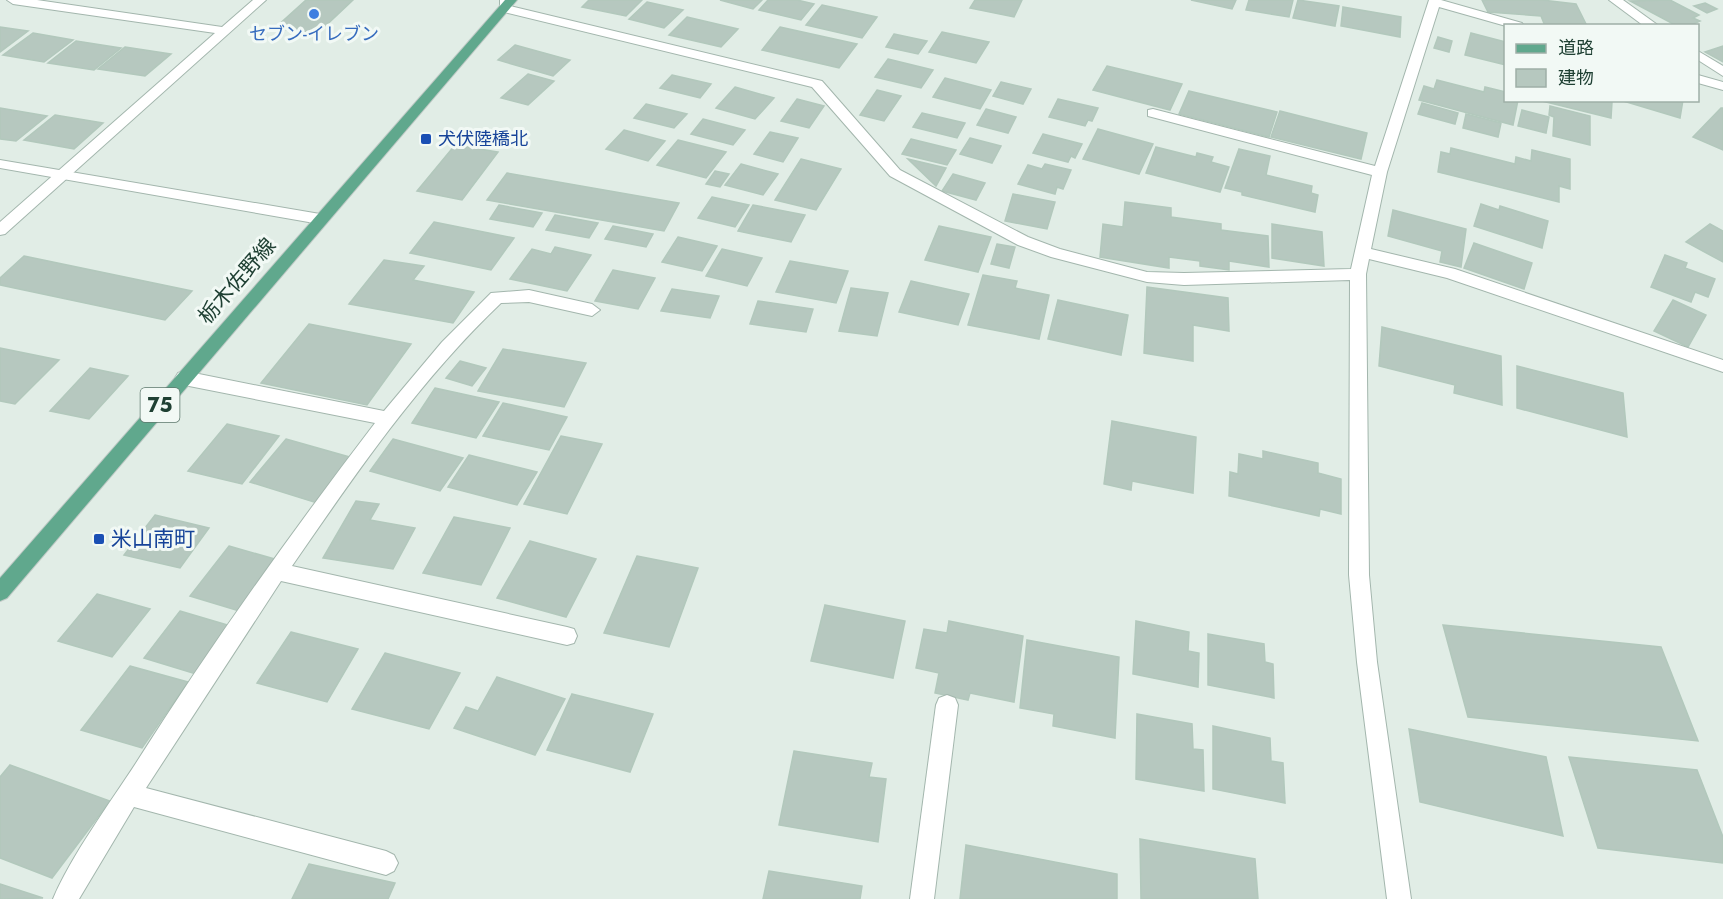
<svg xmlns="http://www.w3.org/2000/svg" width="1723" height="899" viewBox="0 0 1723 899" font-family="Jost,'Noto Sans JP',sans-serif">
  <style>
    .building { fill: #b6c8bf; stroke: #b2c8bc; stroke-width: 1.5 }
    .lines { fill: none; stroke-linecap: round; stroke-linejoin: round }
    .service-casing { stroke: #a3b6ad; stroke-width: 2 }
    .minor-casing { stroke: #a3b6ad; stroke-width: 2 }
    .tertiary-casing { stroke: #a3b6ad; stroke-width: 2 }
    .primary-casing { stroke: #c0cac6; stroke-width: 2 }
    .service { fill: #fff; fill-rule: evenodd }
    .minor { fill: #fff; fill-rule: evenodd }
    .tertiary { fill: #fff; fill-rule: evenodd }
    .primary { fill: #60a88d; fill-rule: evenodd }
    .shop-dot { fill: #3f7fe0; stroke: #f2f9f5; stroke-width: 2 }
    .transit-dot { fill: #1a4fb4; stroke: #f2f9f5; stroke-width: 2 }
    .labels { text-anchor: middle; stroke-width: 6; stroke-linejoin: round; paint-order: stroke }
    .far-shop-label { font-size: 18px; fill: #366cbe; stroke: #f2f9f5 }
    .far-transit-label { font-size: 18px; fill: #164399; stroke: #f2f9f5; text-anchor: start }
    .shield { fill: #f2f9f5; stroke: #5e786d; stroke-width: 1.5 }
    .shield-label { font-size: 20px; font-weight: bold; fill: #1f4033 }
    .street-label { font-size: 21px; fill: #1f4033; stroke: #f2f9f5 }
    .transit-label { font-size: 21px; fill: #164399; stroke: #f2f9f5; text-anchor: start }
  </style>
  <rect width="100%" height="100%" fill="#e1ede6"/>
  <!-- building -->
  <g class="building">
    <polygon points="306,0 353,0 317,34 275,28"/>
    <polygon points="589,0 642,0 626,16 582,7"/>
    <polygon points="720,0 762,0 753,9"/>
    <polygon points="768,0 797,0 814,4 801,20 759,10"/>
    <polygon points="975,0 1022,0 1014,17 970,8"/>
    <polygon points="1191,0 1236,0 1232,9"/>
    <polygon points="1249,0 1293,0 1289,17 1246,10"/>
    <polygon points="1298,0 1339,6 1335,26 1293,18"/>
    <polygon points="1482,0 1542,0 1576,4 1587,26 1545,26 1541,16 1488,12"/>
    <polygon points="1670,0 1699,15 1693,18 1700,21 1689,26 1677,26 1630,1"/>
    <polygon points="647,2 683,10 664,28 629,19"/>
    <polygon points="1705,3 1717,9 1707,13 1694,6"/>
    <polygon points="822,5 877,17 862,38 806,25"/>
    <polygon points="1343,7 1401,17 1400,37 1341,26"/>
    <polygon points="687,17 738,29 721,47 669,35"/>
    <polygon points="0,27 28,31 0,52"/>
    <polygon points="780,27 857,44 839,68 762,50"/>
    <polygon points="942,32 989,42 976,63 929,52"/>
    <polygon points="33,33 73,40 44,62 3,55"/>
    <polygon points="1471,33 1506,42 1506,65 1465,55"/>
    <polygon points="894,34 927,41 918,54 886,47"/>
    <polygon points="1438,37 1452,41 1449,52 1434,48"/>
    <polygon points="76,41 121,48 94,70 48,63"/>
    <polygon points="515,45 570,60 553,76 498,60"/>
    <polygon points="1723,46 1723,62 1705,52"/>
    <polygon points="125,47 171,54 145,76 98,69"/>
    <polygon points="888,59 933,70 921,88 875,77"/>
    <polygon points="1107,66 1182,84 1170,110 1093,90"/>
    <polygon points="528,74 554,81 528,105 501,98"/>
    <polygon points="672,75 711,84 700,98 660,88"/>
    <polygon points="945,78 991,90 980,109 933,97"/>
    <polygon points="1437,80 1484,92 1485,87 1506,92 1506,100 1518,100 1513,125 1419,100 1424,86 1434,89"/>
    <polygon points="1001,82 1031,89 1023,104 993,96"/>
    <polygon points="735,87 774,98 755,119 716,108"/>
    <polygon points="877,90 901,96 884,121 860,115"/>
    <polygon points="1189,91 1277,112 1269,137 1179,114"/>
    <polygon points="797,99 824,106 809,128 781,121"/>
    <polygon points="1058,99 1098,108 1092,121 1088,120 1085,126 1049,117"/>
    <polygon points="1538,100 1604,100 1612,102 1611,118"/>
    <polygon points="1620,100 1683,100 1680,118"/>
    <polygon points="1422,103 1458,113 1455,124 1418,114"/>
    <polygon points="646,104 687,114 674,128 634,118"/>
    <polygon points="1550,106 1590,116 1590,145 1553,136 1554,117 1549,115"/>
    <polygon points="0,108 47,116 16,141 0,139"/>
    <polygon points="1721,108 1723,108 1723,150 1693,137"/>
    <polygon points="986,109 1016,117 1008,133 977,125"/>
    <polygon points="1522,110 1549,117 1546,133 1518,126"/>
    <polygon points="1280,111 1367,133 1361,159 1271,137"/>
    <polygon points="922,113 965,123 957,138 913,127"/>
    <polygon points="1466,114 1501,123 1498,137 1463,128"/>
    <polygon points="55,115 103,123 74,149 24,140"/>
    <polygon points="703,119 745,130 733,145 691,134"/>
    <polygon points="1098,129 1153,144 1139,174 1083,159"/>
    <polygon points="624,130 665,141 648,161 606,149"/>
    <polygon points="770,132 798,138 783,162 754,154"/>
    <polygon points="1043,134 1082,144 1075,158 1071,156 1068,162 1033,153"/>
    <polygon points="970,138 1001,146 992,163 960,154"/>
    <polygon points="911,139 956,150 947,165 902,154"/>
    <polygon points="678,140 726,152 706,178 657,165"/>
    <polygon points="455,145 498,152 462,200 417,191"/>
    <polygon points="1156,147 1196,157 1197,153 1213,157 1211,162 1229,167 1220,192 1146,173"/>
    <polygon points="1451,148 1515,164 1516,157 1531,161 1532,150 1570,159 1570,189 1559,186 1559,202 1438,172 1441,152 1450,154"/>
    <polygon points="1239,149 1270,156 1266,175 1312,186 1311,193 1318,195 1315,212 1242,195 1242,192 1225,188"/>
    <polygon points="801,159 841,169 816,210 775,200"/>
    <polygon points="908,159 946,168 936,186"/>
    <polygon points="741,164 778,174 763,195 725,185"/>
    <polygon points="1045,164 1071,170 1063,189 1057,187 1055,194 1018,184 1028,165 1042,169"/>
    <polygon points="715,171 729,174 720,187 706,184"/>
    <polygon points="507,173 679,203 664,231 487,200"/>
    <polygon points="953,174 985,183 976,200 942,191"/>
    <polygon points="1013,194 1055,202 1047,229 1005,221"/>
    <polygon points="712,197 749,205 735,227 698,218"/>
    <polygon points="1125,202 1171,208 1171,217 1221,224 1221,230 1268,236 1269,267 1229,261 1229,270 1200,266 1200,261 1169,257 1169,268 1100,257 1103,224 1123,227"/>
    <polygon points="1481,204 1499,210 1500,206 1548,221 1542,248 1474,226"/>
    <polygon points="499,205 542,213 533,227 490,219"/>
    <polygon points="753,205 805,215 791,242 738,231"/>
    <polygon points="1393,210 1466,229 1461,267 1440,262 1442,251 1388,236"/>
    <polygon points="555,215 598,223 589,238 546,230"/>
    <polygon points="434,222 514,238 491,270 410,253"/>
    <polygon points="1272,224 1322,232 1324,266 1272,258"/>
    <polygon points="1710,224 1723,231 1723,262 1686,242"/>
    <polygon points="613,226 653,234 646,247 605,239"/>
    <polygon points="939,226 991,237 978,272 925,260"/>
    <polygon points="678,237 717,246 702,271 662,262"/>
    <polygon points="1474,243 1532,263 1524,289 1464,268"/>
    <polygon points="997,244 1015,247 1009,268 991,264"/>
    <polygon points="555,247 591,255 567,291 510,279 532,249 551,254"/>
    <polygon points="722,249 762,258 747,286 706,276"/>
    <polygon points="1665,255 1687,263 1685,268 1715,279 1708,297 1695,292 1691,302 1651,287"/>
    <polygon points="24,256 192,291 165,320 0,285 0,278"/>
    <polygon points="384,260 424,266 413,280 474,292 453,323 349,304"/>
    <polygon points="790,261 848,271 836,303 776,292"/>
    <polygon points="613,270 655,278 638,309 595,301"/>
    <polygon points="983,275 1017,281 1015,288 1049,295 1039,339 968,325"/>
    <polygon points="911,281 969,294 958,325 899,312"/>
    <polygon points="1147,287 1228,298 1229,331 1193,325 1193,361 1144,353"/>
    <polygon points="851,288 888,293 877,336 839,331"/>
    <polygon points="672,289 719,296 710,318 661,311"/>
    <polygon points="1058,300 1128,315 1121,355 1048,339"/>
    <polygon points="1673,300 1706,315 1688,347 1654,331"/>
    <polygon points="758,301 813,309 806,332 750,324"/>
    <polygon points="309,324 411,344 367,405 261,383"/>
    <polygon points="1382,327 1501,356 1502,405 1454,393 1455,385 1379,366"/>
    <polygon points="0,348 59,360 15,404 0,401"/>
    <polygon points="503,349 586,363 564,407 478,391"/>
    <polygon points="460,361 486,368 472,386 446,378"/>
    <polygon points="1517,366 1623,393 1627,437 1517,408"/>
    <polygon points="90,368 128,376 89,419 50,411"/>
    <polygon points="435,388 499,402 476,438 412,423"/>
    <polygon points="503,403 567,417 549,450 483,436"/>
    <polygon points="1112,421 1196,437 1193,493 1132,481 1131,490 1104,484"/>
    <polygon points="227,424 279,436 242,484 188,471"/>
    <polygon points="561,436 602,444 567,514 524,504"/>
    <polygon points="286,439 353,458 317,503 250,482"/>
    <polygon points="393,439 463,458 440,491 370,471"/>
    <polygon points="1263,451 1318,463 1318,473 1341,479 1341,514 1320,509 1319,516 1229,496 1230,472 1238,474 1239,454 1263,459"/>
    <polygon points="469,455 537,472 517,505 448,487"/>
    <polygon points="356,501 379,504 370,520 415,528 393,569 323,558"/>
    <polygon points="155,515 209,528 180,568 124,555"/>
    <polygon points="454,517 510,528 481,585 423,573"/>
    <polygon points="530,541 596,559 566,617 497,598"/>
    <polygon points="229,546 278,560 239,611 190,596"/>
    <polygon points="637,556 698,568 669,647 604,633"/>
    <polygon points="97,594 150,609 112,657 58,641"/>
    <polygon points="825,605 905,621 893,678 811,661"/>
    <polygon points="180,611 234,627 199,675 144,658"/>
    <polygon points="949,621 1023,636 1014,702 970,693 968,700 935,693 939,673 916,668 924,629 947,633"/>
    <polygon points="1136,621 1189,632 1188,651 1199,653 1198,687 1133,674"/>
    <polygon points="1443,625 1661,647 1698,741 1468,717"/>
    <polygon points="291,632 358,649 327,702 257,683"/>
    <polygon points="1208,634 1264,644 1265,662 1273,664 1274,698 1208,685"/>
    <polygon points="1027,640 1119,657 1115,738 1053,726 1054,714 1020,708"/>
    <polygon points="385,653 460,673 429,729 352,709"/>
    <polygon points="130,666 188,682 142,748 81,730"/>
    <polygon points="497,677 565,699 535,755 454,728 466,707 478,711"/>
    <polygon points="572,694 653,714 630,772 547,750"/>
    <polygon points="1137,714 1192,724 1193,749 1203,750 1204,791 1136,779"/>
    <polygon points="1213,726 1270,738 1271,761 1283,763 1285,803 1213,789"/>
    <polygon points="1409,729 1546,757 1563,836 1420,802"/>
    <polygon points="794,751 872,763 869,777 886,779 878,842 779,825"/>
    <polygon points="1569,757 1697,770 1723,837 1723,863 1598,848"/>
    <polygon points="10,765 110,801 52,878 0,858 0,777"/>
    <polygon points="1140,839 1255,859 1258,899 1141,899"/>
    <polygon points="966,845 1117,874 1117,899 960,899"/>
    <polygon points="309,864 395,883 388,899 292,899"/>
    <polygon points="769,871 862,886 860,899 763,899"/>
    <polygon points="0,884 43,898 0,899"/>
  </g>
  <g class="lines">
    <defs>
      <polygon id="service" points="947,695 955,698 958,705 934,899 910,899 936,705 939,698"/>
      <g id="minor">
        <polygon points="7,0 37,0 222,27 253,0 266,0 5,234 0,235 0,222 215,33 13,4"/>
        <polygon points="500,0 512,0 510,6 822,81 900,170 1028,237 1060,249 1147,272 1184,273 1351,269 1372,175 1148,116 1148,110 1153,109 1375,166 1429,0 1441,0 1522,23 1524,26 1506,26 1439,7 1387,172 1371,249 1455,269 1723,360 1723,372 1447,278 1369,259 1366,274 1369,575 1377,662 1411,899 1387,899 1357,662 1349,575 1350,280 1184,285 1147,282 1051,257 1018,245 890,176 812,87 500,11"/>
        <polygon points="1609,0 1623,0 1659,26 1644,26"/>
        <polygon points="1698,51 1723,66 1723,76 1698,60"/>
        <polygon points="1698,75 1723,82 1723,90 1698,83"/>
        <path d="M 529,290 L 592,304 L 600,310 L 592,316 L 529,302 L 501,303 C 420,380 356,473 292,566 L 567,627 L 574,629 L 577,636 L 574,643 L 567,645 L 281,581 L 146,788 L 386,851 L 394,855 L 398,863 L 394,871 L 386,875 L 134,807 L 79,899 L 53,899 C 71,856 110,803 136,763 C 210,646 291,533 375,423 L 184,385 L 178,383 L 175,378 L 178,373 L 184,371 L 384,411 L 442,342 L 491,293 Z"/>
      </g>
      <polygon id="tertiary" points="0,160 320,214 327,219 320,224 0,168"/>
      <polygon id="primary" points="505,0 517,0 7,598 0,601 0,578"/>
    </defs>
    <!-- service casing -->
    <use href="#service" class="service-casing"/>
    <!-- minor casing -->
    <use href="#minor" class="minor-casing"/>
    <!-- tertiary casing -->
    <use href="#tertiary" class="tertiary-casing"/>
    <!-- primary casing -->
    <use href="#primary" class="primary-casing"/>
    <!-- service -->
    <use href="#service" class="service"/>
    <!-- minor -->
    <use href="#minor" class="minor"/>
    <!-- tertiary -->
    <use href="#tertiary" class="tertiary"/>
    <!-- primary -->
    <use href="#primary" class="primary"/>
  </g>
  <!-- markers -->
  <circle class="shop-dot" cx="314" cy="14" r="6"/>
  <g class="transit-dot">
    <rect x="420" y="133" width="12" height="12" rx="3"/>
    <rect x="93" y="533" width="12" height="12" rx="3"/>
  </g>
  <g class="labels">
    <!-- far-shop labels -->
    <g class="far-shop-label">
      <text x="314" y="40">セブン-イレブン</text>
    </g>
    <!-- far-transit labels -->
    <g class="far-transit-label">
      <text x="438" y="145">犬伏陸橋北</text>
    </g>
    <!-- shield labels -->
    <rect class="shield" x="140.5" y="388" width="39" height="34" rx="4.5"/>
    <g class="shield-label">
      <text x="160" y="412">75</text>
    </g>
    <!-- street labels -->
    <g class="street-label">
      <text transform="translate(237 281) rotate(-49)" y="7">栃木佐野線</text>
    </g>
    <!-- transit labels -->
    <g class="transit-label">
      <text x="111" y="546">米山南町</text>
    </g>
  </g>
  <!-- legend -->
  <rect x="1504" y="24" width="195" height="78" fill="#f2f9f5" stroke="#9eafa7" stroke-width="1.5"/>
  <rect x="1516" y="44" width="30" height="9" fill="#60a88d" stroke="#9eafa7" stroke-width="1.5"/>
  <text x="1558" y="54" font-size="18" fill="#1f4033">道路</text>
  <rect x="1516" y="69" width="30" height="18" fill="#b6c8bf" stroke="#9eafa7" stroke-width="1.5"/>
  <text x="1558" y="84" font-size="18" fill="#1f4033">建物</text>
</svg>
